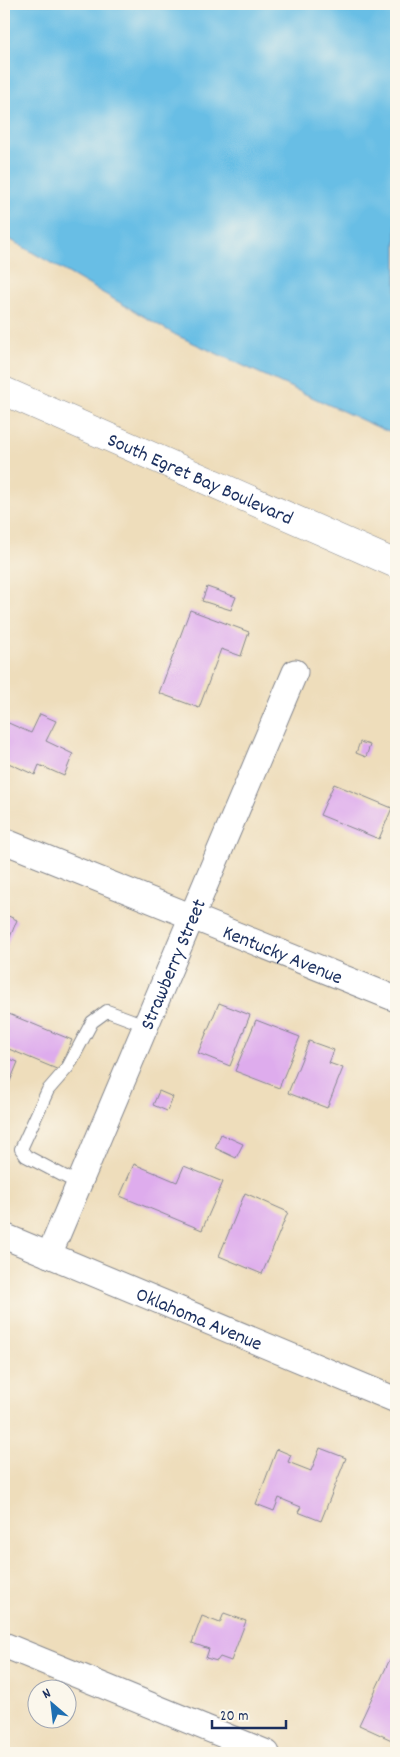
<svg xmlns="http://www.w3.org/2000/svg" width="400" height="1757" viewBox="0 0 400 1757" font-family="Dekko,sans-serif">
  <style>
    .water { fill: #68bee5; stroke: #4276a2 }
    .building { fill: #deaced }
    .lines { fill: none; stroke-linecap: round; stroke-linejoin: round }
    .service-casing { stroke: #84868c; stroke-width: 14 }
    .minor-casing { stroke: #84868c; stroke-width: 27 }
    .secondary-casing { stroke: #84868c; stroke-width: 29 }
    .service { stroke: #fff; stroke-width: 12 }
    .minor { stroke: #fff; stroke-width: 25 }
    .secondary { stroke: #fff; stroke-width: 28 }
    .labels { text-anchor: middle; stroke-width: 4; stroke-linejoin: round; paint-order: stroke }
    .street-label { font-size: 20px; fill: #1b2f5e; stroke: #fbf7ec }
  </style>
  <rect width="100%" height="100%" fill="#fbf7ec"/>
  <filter id="ink" filterUnits="userSpaceOnUse"><feTurbulence type="fractalNoise" baseFrequency=".02" numOctaves="2"/><feDisplacementMap in="SourceGraphic" scale="10" xChannelSelector="R" yChannelSelector="G"/><feConvolveMatrix kernelMatrix="1 2 1 2 8 2 1 2 1" color-interpolation-filters="sRGB"/></filter>
  <filter id="wash" filterUnits="userSpaceOnUse"><feTurbulence type="fractalNoise" baseFrequency=".0096" numOctaves="4" result="noise"/><feDisplacementMap in="SourceGraphic" scale="20" xChannelSelector="R" yChannelSelector="G"/><feGaussianBlur stdDeviation="1.12" result="paint"/><feColorMatrix in="noise" values="0 0 0 0 0 0 0 0 0 0 0 0 0 0 0 0 0 1.4 0 .05"/><feComposite in="paint" operator="in"/></filter>
  <g filter="url(#wash)">
    <rect width="100%" height="100%" fill="#edb"/>
    <!-- water -->
    <polygon class="water" points="4,4 396,4 396,432 384,430 176,335 4,236"/>
    <g id="blocks">
      <!-- building -->
      <g class="building">
        <polygon points="207,587 236,597 231,610 202,601"/>
        <polygon points="190,610 249,632 241,656 221,649 199,708 159,693"/>
        <polygon points="40,714 56,721 46,741 73,754 64,776 39,765 35,775 4,761 4,721 31,733"/>
        <polygon points="360,742 370,745 366,757 356,753"/>
        <polygon points="334,784 392,808 379,839 320,815"/>
        <polygon points="4,914 17,920 4,952"/>
        <polygon points="219,1003 250,1015 230,1066 198,1053"/>
        <polygon points="4,1012 72,1040 59,1070 4,1047"/>
        <polygon points="256,1020 300,1037 279,1088 235,1071"/>
        <polygon points="309,1041 334,1050 329,1063 343,1068 327,1108 288,1093"/>
        <polygon points="4,1057 18,1062 4,1096"/>
        <polygon points="159,1091 173,1097 167,1111 153,1105"/>
        <polygon points="221,1134 243,1144 236,1158 215,1148"/>
        <polygon points="134,1164 177,1182 184,1166 223,1182 202,1230 120,1196"/>
        <polygon points="245,1193 288,1212 262,1274 219,1256"/>
        <polygon points="320,1448 346,1458 321,1521 298,1512 301,1507 279,1498 274,1511 256,1504 277,1449 291,1455 288,1462 311,1471"/>
        <polygon points="224,1613 246,1621 231,1661 220,1657 217,1661 206,1658 209,1649 192,1643 202,1616 220,1623"/>
        <polygon points="391,1657 396,1660 396,1742 359,1725"/>
      </g>
    </g>
  </g>
  <g filter="url(#ink)">
    <use href="#blocks" fill-opacity="0" stroke="#84868c" stroke-width="1"/>
    <g class="lines">
      <defs>
        <polyline id="service" points="79,1184 26,1156 21,1149 48,1090 68,1067 92,1022 107,1011 145,1025"/>
        <g id="minor">
          <path id="s1" d="M 4,841 L 396,999"/>
          <path id="s2" d="M 4,1236 L 396,1400"/>
          <path id="s3" d="M 49,1255 L 295,672"/>
          <polyline points="4,1645 267,1753"/>
        </g>
        <g id="secondary">
          <path id="s4" d="M 4,391 L 396,564"/>
        </g>
      </defs>
      <!-- service casing -->
      <use href="#service" class="service-casing"/>
      <!-- minor casing -->
      <use href="#minor" class="minor-casing"/>
      <!-- secondary casing -->
      <use href="#secondary" class="secondary-casing"/>
      <!-- service -->
      <use href="#service" class="service"/>
      <!-- minor -->
      <use href="#minor" class="minor"/>
      <!-- secondary -->
      <use href="#secondary" class="secondary"/>
    </g>
  </g>
  <g class="labels">
    <!-- street labels -->
    <g class="street-label">
      <text dy="7" stroke="none"><textPath href="#s4" startOffset="215">South Egret Bay Boulevard</textPath></text>
      <text dy="7" stroke="none"><textPath href="#s1" startOffset="301">Kentucky Avenue</textPath></text>
      <text dy="7" stroke="none"><textPath href="#s3" startOffset="316">Strawberry Street</textPath></text>
      <text dy="7" stroke="none"><textPath href="#s2" startOffset="212">Oklahoma Avenue</textPath></text>
    </g>
  </g>
  <!-- margin -->
  <rect width="400" height="1757" fill="none" stroke="#fbf7ec" stroke-width="20"/>
  <!-- north arrow -->
  <g transform="translate(52 1704) rotate(332)"><circle r="24" fill="#fbf7ec" stroke="#a1a7b3"/>
  <path d="M0-4L9 19L0 12L-9 19Z" fill="#1f6fb2"/>
  <text y="-8" font-size="14" font-weight="bold" text-anchor="middle" fill="#1b2f5e">N</text>
  </g>
  <!-- scale -->
  <path d="M212 1720v8h74v-8" fill="none" stroke="#1b2f5e" stroke-width="2.5"/>
  <text x="220" y="1720" font-size="15" fill="#1b2f5e" stroke="#fbf7ec" stroke-width="4" paint-order="stroke">20 m</text>
</svg>
